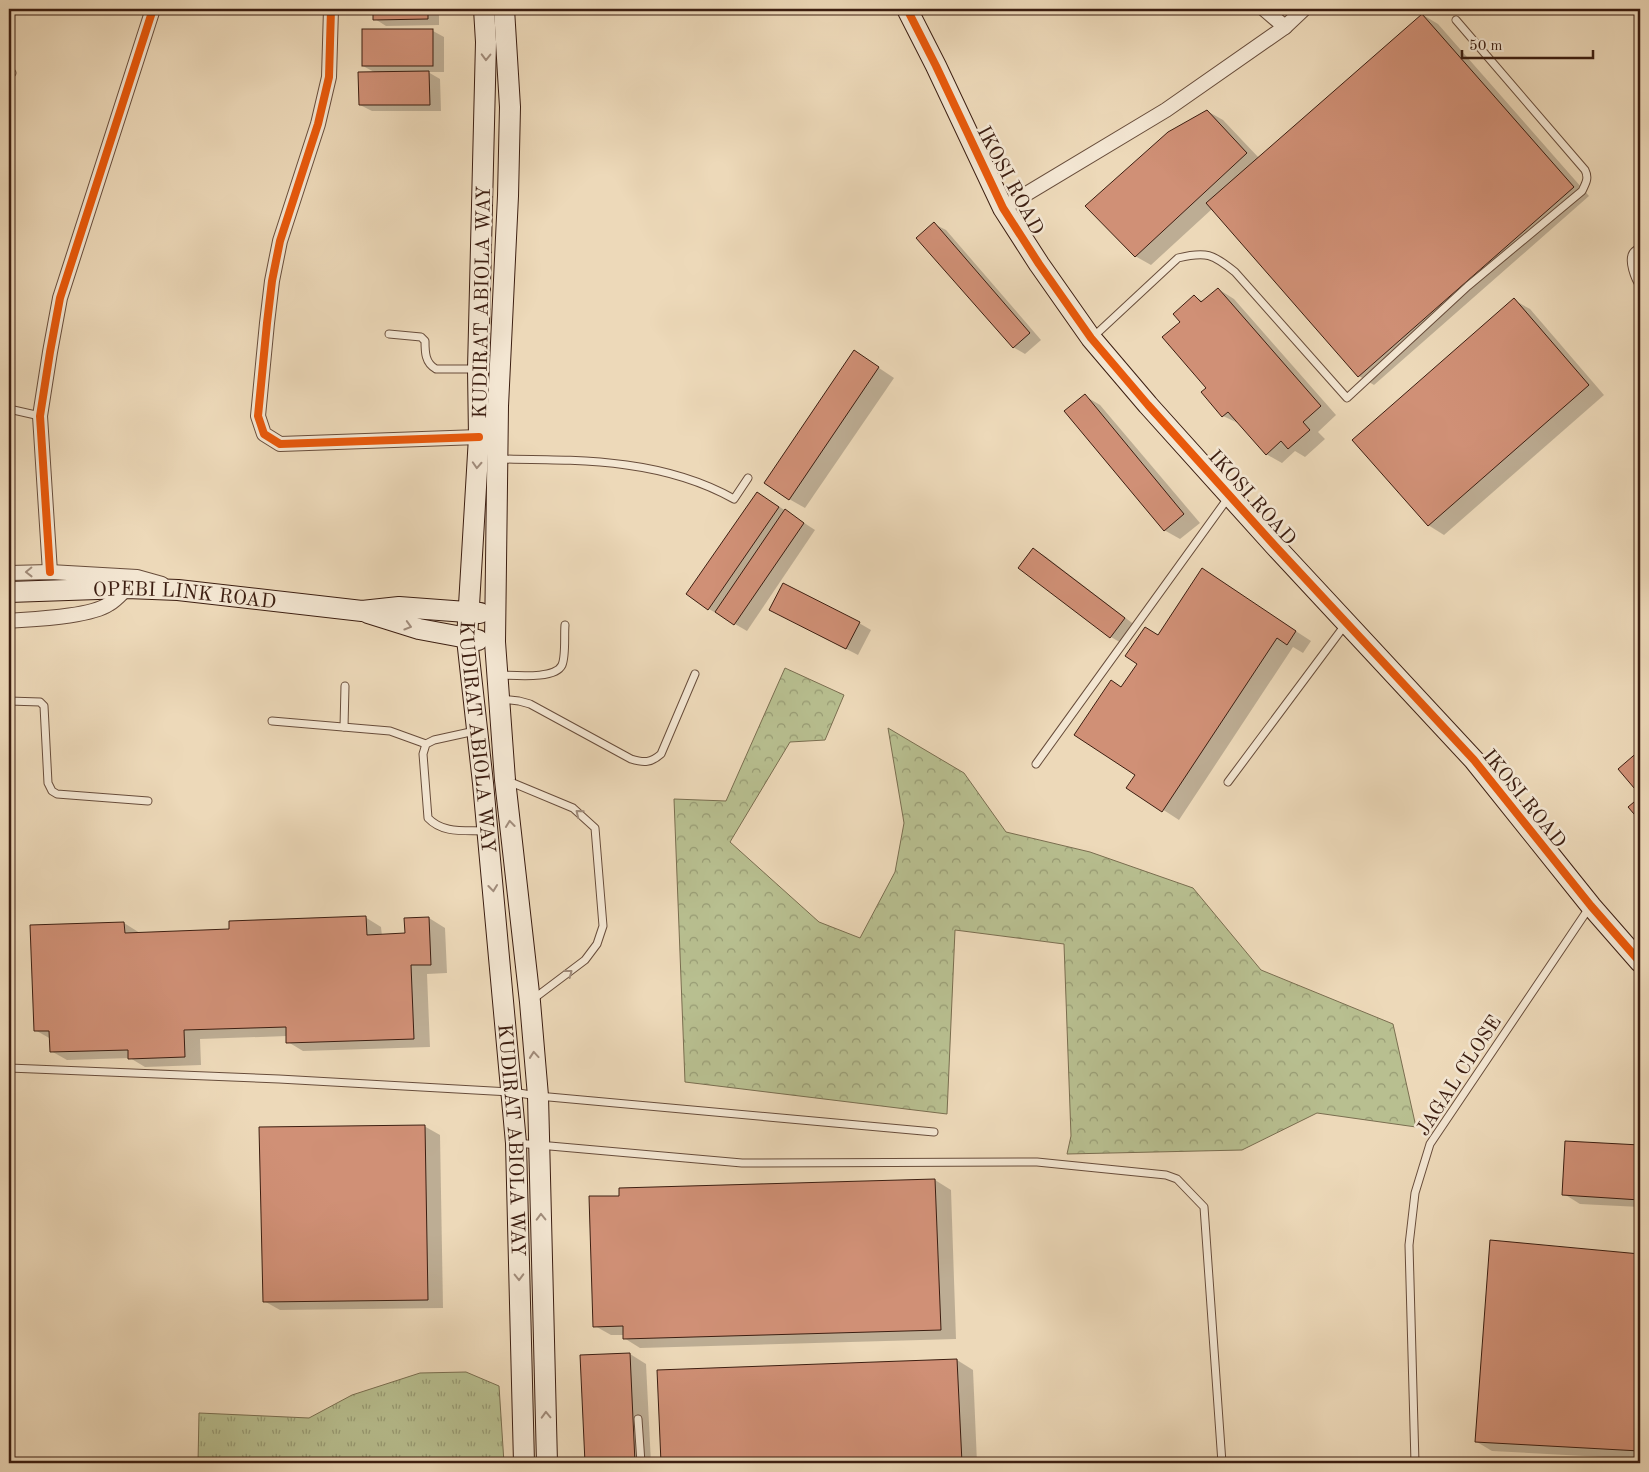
<svg xmlns="http://www.w3.org/2000/svg" width="1649" height="1472" viewBox="0 0 1649 1472" font-family="'Old Standard TT',serif">
  <style>
    .grass { fill: url(#grass-tufts); stroke: #7a6e50 }
    .forest { fill: url(#forest-crowns); stroke: #7a6e50 }
    .shadow { fill: #0003 }
    .building { fill: #d09076; stroke: #3c1e11 }
    .lines { fill: none; stroke-linecap: round; stroke-linejoin: round }
    .lane-casing { stroke: #684d3b; stroke-width: 9 }
    .street-casing { stroke: #684d3b; stroke-width: 16 }
    .secondary-casing { stroke: #3c1e11; stroke-width: 22 }
    .lane { stroke: #f3e6d2; stroke-width: 7 }
    .street { stroke: #f3e6d2; stroke-width: 14 }
    .secondary { stroke: #f3e6d2; stroke-width: 20 }
    .cycleway-casing { stroke: #f3e6d2; stroke-width: 11 }
    .cycleway { stroke: #e8590c; stroke-width: 8 }
    .oneway { stroke: #a18c7b }
    .labels { text-anchor: middle; stroke-width: 5; stroke-linejoin: round; paint-order: stroke }
    .street-label { font-size: 20px; fill: #3c1e11; stroke: #f3e6d2 }
  </style>
  <defs>
    <pattern id="grass-tufts" width="24" height="20" patternUnits="userSpaceOnUse" patternTransform="scale(1.25)"><rect width="24" height="20" fill="#b8bf90"/><path d="M3 7l-1-3M5 7V3M7 7l1-3M15 17l-1-3M17 17v-4M19 17l1-3" fill="none" stroke="#979b74"/></pattern>
    <pattern id="forest-crowns" width="20" height="18" patternUnits="userSpaceOnUse" patternTransform="scale(1.25)"><rect width="20" height="18" fill="#b8bf90"/><path d="M2 6a3 3 0 1 1 6 0M12 15a3 3 0 1 1 6 0" fill="none" stroke="#979b74"/></pattern>
  </defs>
  <rect width="100%" height="100%" fill="#edd9b9"/>
  <filter id="stains"><feTurbulence type="fractalNoise" baseFrequency=".004" numOctaves="4"/><feColorMatrix values="0 0 0 0 .2 0 0 0 0 .09 0 0 0 0 .02 0 0 0 .5 -.17"/></filter>
  <radialGradient id="worn" r=".72"><stop offset=".6" stop-color="#630" stop-opacity="0"/><stop offset="1" stop-color="#630" stop-opacity=".3"/></radialGradient>
  <!-- grass -->
  <polygon class="grass" points="466,1372 499,1386 504,1463 198,1463 199,1413 309,1418 352,1395 420,1373"/>
  <!-- forest -->
  <polygon class="forest" points="785,668 844,695 825,740 790,742 730,842 819,922 860,938 895,872 904,823 888,728 964,773 1006,832 1090,852 1193,888 1261,970 1393,1024 1416,1127 1317,1113 1242,1150 1067,1154 1071,1136 1064,944 955,930 947,1114 685,1082 674,799 726,801"/>
  <!-- shadow -->
  <g class="shadow">
    <polygon points="375,9 439,9 439,25 386,26 375,19"/>
    <polygon points="1423,15 1438,24 1589,196 1374,385 1359,376 1212,209 1151,265 1135,256 1207,111 1223,120 1259,158"/>
    <polygon points="433,31 444,37 444,72 428,72 440,79 441,111 372,111 360,105 376,73 363,66"/>
    <polygon points="934,224 946,230 1041,340 1025,354 1013,347"/>
    <polygon points="1218,289 1234,299 1336,415 1318,432 1325,439 1305,457 1295,451 1282,463 1266,454 1240,424 1223,416 1208,388 1181,322 1194,296 1204,302"/>
    <polygon points="1514,300 1530,309 1604,395 1444,535 1428,525"/>
    <polygon points="855,352 894,378 805,508 789,499"/>
    <polygon points="1085,396 1100,405 1200,523 1180,539 1164,530"/>
    <polygon points="769,500 815,530 747,631 709,609 688,594"/>
    <polygon points="1033,549 1045,556 1136,626 1123,644 1111,637 1019,567"/>
    <polygon points="1202,570 1311,641 1303,653 1293,647 1179,820 1128,787 1136,775 1122,688"/>
    <polygon points="782,616 859,623 871,630 858,655"/>
    <polygon points="365,917 381,927 382,936 406,935 429,918 445,928 447,973 427,974 430,1047 303,1051 288,1042 287,1036 200,1039 201,1065 145,1067 130,1058 67,1060 51,1051 51,1039 35,1030 31,927 124,923 140,933 231,931"/>
    <polygon points="424,1126 440,1135 443,1308 280,1310 264,1301"/>
    <polygon points="1566,1142 1640,1146 1640,1207 1580,1204 1564,1194"/>
    <polygon points="935,1180 951,1190 956,1339 640,1348 624,1338 624,1335 611,1335 595,1326"/>
    <polygon points="1491,1241 1640,1255 1640,1459 1492,1451 1477,1442"/>
    <polygon points="630,1354 646,1364 651,1463 586,1463 581,1356"/>
    <polygon points="957,1360 973,1370 977,1463 662,1463 658,1371"/>
  </g>
  <!-- building -->
  <g class="building">
    <polygon points="373,9 428,9 428,19 373,20"/>
    <polygon points="1422,14 1574,187 1358,377 1206,203"/>
    <rect x="362" y="29" width="71" height="37"/>
    <polygon points="429,71 430,105 359,105 358,72"/>
    <polygon points="1207,110 1247,153 1135,257 1085,206 1168,132"/>
    <polygon points="934,222 1030,333 1013,348 916,238"/>
    <polygon points="1218,288 1321,406 1303,422 1310,430 1288,449 1281,441 1266,455 1228,412 1222,417 1201,392 1206,388 1162,337 1180,322 1173,314 1194,295 1201,302"/>
    <polygon points="1514,298 1589,385 1428,526 1352,440"/>
    <polygon points="854,350 879,367 789,500 764,483"/>
    <polygon points="1085,394 1184,514 1164,531 1064,411"/>
    <polygon points="757,492 779,507 708,610 686,594"/>
    <polygon points="785,509 804,523 734,625 715,612"/>
    <polygon points="1033,548 1125,618 1110,638 1018,568"/>
    <polygon points="1202,568 1296,631 1287,645 1277,638 1162,812 1126,788 1135,775 1074,735 1111,680 1121,687 1137,664 1125,656 1145,627 1158,635"/>
    <polygon points="783,583 860,622 846,649 769,610"/>
    <polygon points="1640,750 1640,795 1618,769"/>
    <polygon points="1640,797 1640,821 1628,807"/>
    <polygon points="366,916 367,935 405,933 404,918 429,917 431,965 411,965 414,1039 286,1043 286,1027 184,1030 185,1057 128,1059 128,1050 50,1052 49,1031 34,1031 30,925 124,922 125,933 229,929 229,921"/>
    <polygon points="425,1125 428,1300 263,1302 259,1127"/>
    <polygon points="1565,1141 1640,1145 1640,1200 1562,1195"/>
    <polygon points="935,1179 941,1330 623,1339 623,1326 593,1327 589,1196 619,1196 619,1188"/>
    <polygon points="1490,1240 1640,1254 1640,1451 1475,1442"/>
    <polygon points="630,1353 635,1463 585,1463 580,1355"/>
    <polygon points="957,1359 962,1463 661,1463 657,1370"/>
  </g>
  <g class="lines">
    <defs>
      <g id="lane">
        <polyline points="9,73 12,73"/>
        <path d="M 1640,247 C 1638,249 1635,250 1633,253 C 1628,261 1635,279 1640,286"/>
        <path d="M 389,334 L 421,337 L 425,341 C 425,352 425,363 436,369 L 477,369"/>
        <path d="M 1092,338 L 1178,258 C 1206,251 1213,254 1235,272 L 1347,398 L 1468,286 L 1582,191 C 1586,183 1589,178 1585,170 L 1456,20"/>
        <polyline points="9,409 40,416"/>
        <path d="M 498,459 C 578,460 661,458 734,499 L 748,478"/>
        <path d="M 498,675 C 513,675 555,680 562,665 C 566,656 564,635 565,625"/>
        <path d="M 500,699 L 519,701 L 530,704 L 631,759 C 644,763 651,763 661,754 L 695,674"/>
        <polyline points="9,701 40,702 44,706 48,783 52,791 57,794 148,801"/>
        <polyline points="272,721 390,731 426,744"/>
        <polyline points="344,727 345,686"/>
        <path d="M 475,731 L 434,740 L 426,744 L 423,754 L 428,818 C 443,834 465,830 485,831"/>
        <polyline points="1036,764 1228,498"/>
        <polyline points="508,781 573,808 595,828 603,926 597,944 585,960 532,1000"/>
        <polyline points="1228,782 1345,625"/>
        <polyline points="9,1068 279,1079 512,1092 538,1096 934,1132"/>
        <polyline points="516,1143 742,1163 1037,1162 1166,1175 1177,1179 1204,1207 1222,1463"/>
        <polyline points="638,1419 641,1463"/>
        <polyline points="1415,1463 1409,1245 1415,1193 1430,1144 1589,908"/>
      </g>
      <g id="street">
        <polyline points="331,9 329,77 318,124 280,241 272,281 267,323 258,416 264,434 280,444 479,437"/>
        <polyline points="1264,9 1285,27"/>
        <polyline points="1003,208 1166,110 1285,27 1304,9"/>
        <polyline points="50,572 40,416 50,352 60,298 153,9"/>
        <polyline points="9,573 50,572 137,577 162,584"/>
        <path d="M 9,621 C 33,619 90,617 109,604 C 116,600 121,594 127,588"/>
      </g>
      <g id="secondary">
        <path id="s1" d="M 484,9 L 486,42 L 478,369 L 479,437 L 467,639 L 483,783 L 516,1143 L 524,1463"/>
        <polyline points="504,9 510,107 508,196 498,406 495,642 505,780 530,1002 538,1096 547,1463"/>
        <polyline points="907,9 936,66 1003,208 1039,264 1091,338 1148,405 1275,546 1474,760 1591,906 1640,962"/>
        <path id="s2" d="M 9,592 L 127,588 L 178,590 L 362,611 L 399,607 L 480,613"/>
        <polyline points="368,613 419,629 478,640"/>
      </g>
    </defs>
    <!-- lane casing -->
    <use href="#lane" class="lane-casing"/>
    <!-- street casing -->
    <use href="#street" class="street-casing"/>
    <!-- secondary casing -->
    <use href="#secondary" class="secondary-casing"/>
    <!-- lane -->
    <use href="#lane" class="lane"/>
    <!-- street -->
    <use href="#street" class="street"/>
    <!-- secondary -->
    <use href="#secondary" class="secondary"/>
    <defs>
      <g id="cycleway">
        <polyline points="331,9 329,77 318,124 280,241 272,281 267,323 258,416 264,434 280,444 479,437"/>
        <polyline points="907,9 936,66 1003,208 1039,264 1091,338 1148,405 1275,546 1474,760 1591,906 1640,962"/>
        <polyline points="50,572 40,416 50,352 60,298 153,9"/>
      </g>
    </defs>
    <!-- cycleway casing -->
    <use href="#cycleway" class="cycleway-casing"/>
    <!-- cycleway -->
    <use href="#cycleway" class="cycleway"/>
  </g>
  <!-- one-way arrows -->
  <defs><path id="oneway-chevron" d="M-2-3.5L2.5 0L-2 3.5" fill="none" stroke-width="1.6" stroke-linecap="round" stroke-linejoin="round" transform="scale(1.25)"/></defs>
  <g class="oneway">
    <use href="#oneway-chevron" transform="translate(486 57) rotate(91)"/>
    <use href="#oneway-chevron" transform="translate(477 465) rotate(93)"/>
    <use href="#oneway-chevron" transform="translate(29 572) rotate(179)"/>
    <use href="#oneway-chevron" transform="translate(408 626) rotate(16)"/>
    <use href="#oneway-chevron" transform="translate(579 813) rotate(-141)"/>
    <use href="#oneway-chevron" transform="translate(510 824) rotate(-96)"/>
    <use href="#oneway-chevron" transform="translate(493 888) rotate(84)"/>
    <use href="#oneway-chevron" transform="translate(569 973) rotate(-37)"/>
    <use href="#oneway-chevron" transform="translate(534 1055) rotate(-95)"/>
    <use href="#oneway-chevron" transform="translate(541 1217) rotate(-91)"/>
    <use href="#oneway-chevron" transform="translate(519 1277) rotate(89)"/>
    <use href="#oneway-chevron" transform="translate(546 1415) rotate(-92)"/>
  </g>
  <g class="labels">
    <!-- street labels -->
    <g class="street-label">
      <text transform="translate(1011 180) rotate(62)" y="7">IKOSI ROAD</text>
      <text transform="translate(481 302) rotate(-89)" y="7">KUDIRAT ABIOLA WAY</text>
      <text transform="translate(1253 497) rotate(48)" y="7">IKOSI ROAD</text>
      <text dy="7" stroke="none"><textPath href="#s2" startOffset="176">OPEBI LINK ROAD</textPath></text>
      <text dy="7" stroke="none"><textPath href="#s1" startOffset="729">KUDIRAT ABIOLA WAY</textPath></text>
      <text transform="translate(1525 798) rotate(51)" y="7">IKOSI ROAD</text>
      <text transform="translate(1458 1075) rotate(-57)" y="7">JAGAL CLOSE</text>
      <text dy="7" stroke="none"><textPath href="#s1" startOffset="1134">KUDIRAT ABIOLA WAY</textPath></text>
    </g>
  </g>
  <!-- margin -->
  <rect width="1649" height="1472" fill="none" stroke="#edd9b9" stroke-width="30"/>
  <rect x="10" y="10" width="1629" height="1452" fill="none" stroke="#3c1e11" stroke-width="2.5"/>
  <rect x="15" y="15" width="1619" height="1442" fill="none" stroke="#3c1e11"/>
  <!-- scale -->
  <path d="M1462 50v8h131v-8" fill="none" stroke="#3c1e11" stroke-width="2.5"/>
  <text x="1469" y="50" font-size="15" fill="#3c1e11" stroke="#f3e6d2" stroke-width="4" paint-order="stroke">50 m</text>
  <rect width="100%" height="100%" filter="url(#stains)"/>
  <rect width="100%" height="100%" fill="url(#worn)"/>
</svg>
